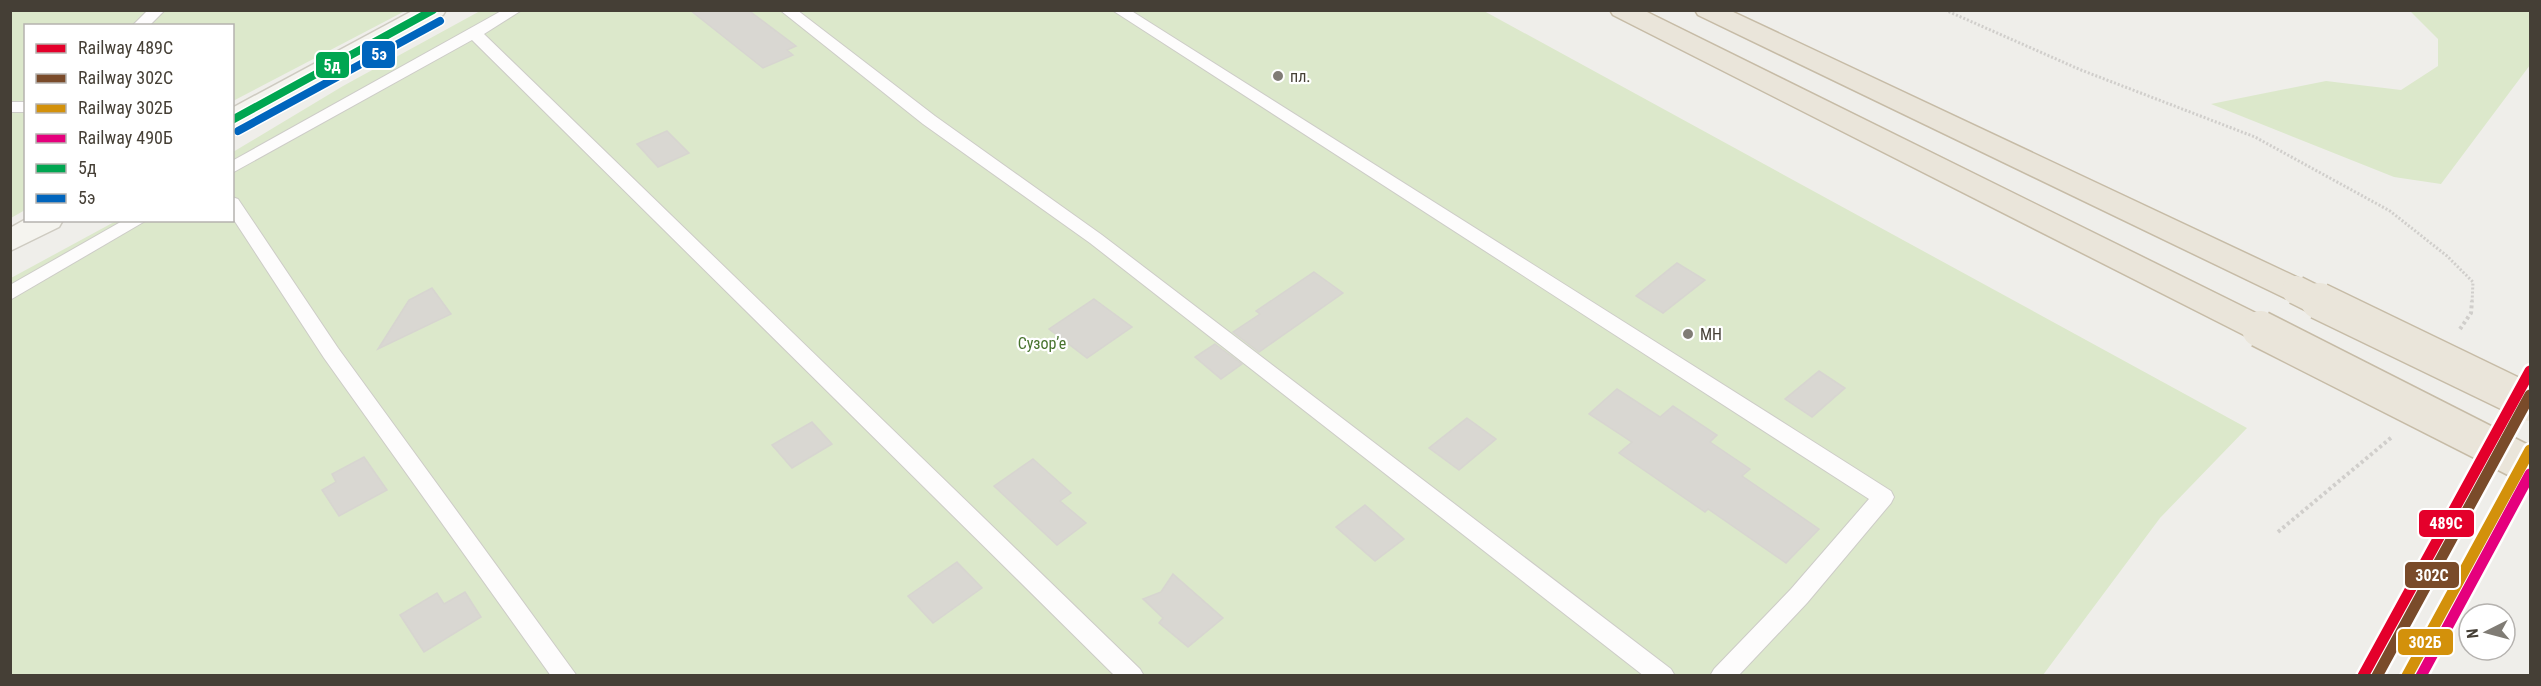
<svg xmlns="http://www.w3.org/2000/svg" width="2541" height="686" viewBox="0 0 2541 686" font-family="'Roboto Condensed',sans-serif">
  <style>
    .green { fill: #dce8cb }
    .building { fill: #d9d7d2; stroke: #d7d5d0; stroke-width: 1.5 }
    .lines { fill: none; stroke-linecap: round; stroke-linejoin: round }
    .lane-casing { stroke: #cdccc7; stroke-width: 2 }
    .secondary-casing { stroke: #cecbc1; stroke-width: 3 }
    .highway-casing { stroke: #c6bba6; stroke-width: 3 }
    .path-far1 { stroke: #d0cecb; stroke-width: 3; stroke-dasharray: 2 2; stroke-linecap: butt }
    .path { stroke: #d0cecb; stroke-width: 4; stroke-dasharray: 3 3; stroke-linecap: butt }
    .lane { fill: #fdfcfc; fill-rule: evenodd }
    .secondary { fill: #f5f4ef; fill-rule: evenodd }
    .highway { fill: #eae5da; fill-rule: evenodd }
    .highway-bridge-far1-casing { stroke: #c6bba6; stroke-width: 31; stroke-linecap: butt }
    .highway-bridge-casing { stroke: #c6bba6; stroke-width: 39; stroke-linecap: butt }
    .highway-bridge-far1 { stroke: #eae5da; stroke-width: 28 }
    .highway-bridge { stroke: #eae5da; stroke-width: 36 }
    .bus-1-casing { stroke: #fff; stroke-width: 11 }
    .bus-2-casing { stroke: #fff; stroke-width: 11 }
    .bus-1 { stroke: #00a651; stroke-width: 8 }
    .bus-2 { stroke: #0065bd; stroke-width: 8 }
    .rail-1-casing { stroke: #fff; stroke-width: 16 }
    .rail-2-casing { stroke: #fff; stroke-width: 16 }
    .rail-3-casing { stroke: #fff; stroke-width: 16 }
    .rail-4-casing { stroke: #fff; stroke-width: 16 }
    .rail-1 { stroke: #e4002b; stroke-width: 11 }
    .rail-2 { stroke: #7a4b2a; stroke-width: 11 }
    .rail-3 { stroke: #d3910b; stroke-width: 11 }
    .rail-4 { stroke: #e5007d; stroke-width: 11 }
    .poi-dot { fill: #807c75; stroke: #fff; stroke-width: 2 }
    .labels { text-anchor: middle; stroke-width: 4.5; stroke-linejoin: round; paint-order: stroke }
    .poi-label { font-size: 16px; fill: #453f36; stroke: #fff; text-anchor: start }
    .park-label { font-size: 16px; fill: #47732d; stroke: #fff }
    .line-badge { stroke: #fff; stroke-width: 2 }
    .badge-label { font-size: 16px; text-anchor: middle; font-weight: bold; fill: #fff }
  </style>
  <rect width="100%" height="100%" fill="#efeeea"/>
  <!-- green -->
  <g class="green">
    <polygon points="11,11 405,11 233,101 232,26 26,26 25,210 11,218"/>
    <polygon points="480,11 1484,11 2247,428 2160,518 2043,675 11,676 11,278 116,221 232,220 233,152 343,86"/>
    <polygon points="2410,11 2530,11 2530,65 2441,184 2394,177 2211,104 2326,81 2401,90 2438,66 2438,39"/>
  </g>
  <!-- building -->
  <g class="building">
    <polygon points="690,10 748,10 796,46 787,50 793,55 763,68"/>
    <polygon points="667,131 689,153 658,167 637,144"/>
    <polygon points="1677,263 1705,280 1663,313 1636,296"/>
    <polygon points="1314,272 1343,293 1259,352 1233,332 1260,314 1256,311"/>
    <polygon points="432,288 451,314 378,349 409,300"/>
    <polygon points="1094,299 1132,327 1087,358 1049,329"/>
    <polygon points="1215,344 1242,364 1221,379 1195,357"/>
    <polygon points="1819,371 1845,388 1812,417 1785,399"/>
    <polygon points="1617,389 1660,417 1673,406 1717,435 1710,442 1750,469 1742,476 1819,529 1786,563 1708,509 1705,512 1619,453 1632,442 1589,414"/>
    <polygon points="1467,418 1496,439 1459,470 1429,448"/>
    <polygon points="812,422 832,444 792,468 772,445"/>
    <polygon points="364,457 387,490 339,516 322,490 336,482 332,474"/>
    <polygon points="1033,459 1071,493 1060,501 1086,523 1057,545 994,486"/>
    <polygon points="1365,505 1404,539 1375,561 1336,527"/>
    <polygon points="957,562 982,588 933,623 908,596"/>
    <polygon points="1173,574 1223,618 1188,647 1159,623 1163,618 1143,599 1161,592"/>
    <polygon points="465,592 481,617 424,652 400,615 437,593 444,604"/>
  </g>
  <g class="lines">
    <defs>
      <g id="lane">
        <polygon points="148,10 165,10 149,26 132,26"/>
        <polygon points="503,10 522,10 484,34 1140,669 1144,676 1115,676 472,40 232,173 232,161"/>
        <polygon points="780,10 797,10 935,116 1102,235 1671,669 1675,676 1644,676 1090,243 923,124"/>
        <polygon points="1112,10 1130,10 1795,430 1891,491 1894,497 1891,503 1807,603 1738,676 1710,676 1714,669 1791,589 1869,499"/>
        <rect x="10" y="102" width="16" height="10"/>
        <polygon points="232,197 238,199 338,348 577,676 551,676 324,358 232,217"/>
        <polygon points="124,220 147,220 10,300 10,285"/>
      </g>
      <g id="secondary">
        <polygon points="414,10 446,10 443,15 242,126 232,128 232,108"/>
        <polygon points="26,219 26,220 63,220 59,227 10,251 10,228"/>
      </g>
      <g id="highway">
        <polygon points="1610,10 1643,10 2272,321 2276,329 2272,337 2260,341 2248,337 1613,15"/>
        <polygon points="1695,10 1729,10 2307,282 2312,290 2307,298 2296,301 2285,298 1698,15"/>
      </g>
    </defs>
    <!-- lane casing -->
    <use href="#lane" class="lane-casing"/>
    <!-- secondary casing -->
    <use href="#secondary" class="secondary-casing"/>
    <!-- highway casing -->
    <use href="#highway" class="highway-casing"/>
    <!-- path-far1 -->
    <polyline class="path-far1" points="1945,10 2081,70 2255,137 2390,211 2447,256 2473,282 2472,303"/>
    <!-- path -->
    <g class="path">
      <polyline points="2460,329 2471,313 2472,301"/>
      <polyline points="2278,532 2392,437"/>
    </g>
    <!-- lane -->
    <use href="#lane" class="lane"/>
    <!-- secondary -->
    <use href="#secondary" class="secondary"/>
    <!-- highway -->
    <use href="#highway" class="highway"/>
    <defs>
      <polyline id="highway-bridge-far1" points="2296,290 2322,303"/>
      <g id="highway-bridge">
        <polyline points="2319,301 2530,403"/>
        <polyline points="2260,329 2530,466"/>
      </g>
    </defs>
    <!-- highway-bridge-far1 casing -->
    <use href="#highway-bridge-far1" class="highway-bridge-far1-casing"/>
    <!-- highway-bridge casing -->
    <use href="#highway-bridge" class="highway-bridge-casing"/>
    <!-- highway-bridge-far1 -->
    <use href="#highway-bridge-far1" class="highway-bridge-far1"/>
    <!-- highway-bridge -->
    <use href="#highway-bridge" class="highway-bridge"/>
    <defs>
      <polyline id="bus-1" points="232,120 433,10"/>
      <polyline id="bus-2" points="238,131 440,21"/>
    </defs>
    <!-- bus-1 casing -->
    <use href="#bus-1" class="bus-1-casing"/>
    <!-- bus-2 casing -->
    <use href="#bus-2" class="bus-2-casing"/>
    <!-- bus-1 -->
    <use href="#bus-1" class="bus-1"/>
    <!-- bus-2 -->
    <use href="#bus-2" class="bus-2"/>
    <defs>
      <polyline id="rail-1" points="2363,676 2530,371"/>
      <polyline id="rail-2" points="2377,676 2530,395"/>
      <polyline id="rail-3" points="2407,676 2530,450"/>
      <polyline id="rail-4" points="2421,676 2530,474"/>
    </defs>
    <!-- rail-1 casing -->
    <use href="#rail-1" class="rail-1-casing"/>
    <!-- rail-2 casing -->
    <use href="#rail-2" class="rail-2-casing"/>
    <!-- rail-3 casing -->
    <use href="#rail-3" class="rail-3-casing"/>
    <!-- rail-4 casing -->
    <use href="#rail-4" class="rail-4-casing"/>
    <!-- rail-1 -->
    <use href="#rail-1" class="rail-1"/>
    <!-- rail-2 -->
    <use href="#rail-2" class="rail-2"/>
    <!-- rail-3 -->
    <use href="#rail-3" class="rail-3"/>
    <!-- rail-4 -->
    <use href="#rail-4" class="rail-4"/>
  </g>
  <!-- markers -->
  <g class="poi-dot">
    <circle cx="1278" cy="76" r="6"/>
    <circle cx="1688" cy="334" r="6"/>
  </g>
  <g class="labels">
    <!-- poi labels -->
    <g class="poi-label">
      <text x="1290" y="82">пл.</text>
      <text x="1700" y="340">МН</text>
    </g>
    <!-- park labels -->
    <g class="park-label">
      <text x="1042" y="349">Сузорʼе</text>
    </g>
  </g>
  <g class="line-badge">
    <rect x="361" y="40" width="35" height="29" rx="6" fill="#0065bd"/>
    <rect x="315" y="51" width="35" height="28" rx="6" fill="#00a651"/>
    <rect x="2418" y="509" width="57" height="29" rx="6" fill="#e4002b"/>
    <rect x="2404" y="561" width="56" height="28" rx="6" fill="#7a4b2a"/>
    <rect x="2397" y="628" width="57" height="28" rx="6" fill="#d3910b"/>
  </g>
  <g class="badge-label">
    <text x="379" y="60">5э</text>
    <text x="332" y="71">5д</text>
    <text x="2446" y="529">489С</text>
    <text x="2432" y="581">302С</text>
    <text x="2425" y="648">302Б</text>
  </g>
  <!-- border -->
  <rect width="2541" height="686" fill="none" stroke="#453f36" stroke-width="24"/>
  <!-- legend -->
  <rect x="24" y="24" width="210" height="198" fill="#ffffff" stroke="#b5b2af" stroke-width="1.5"/>
  <rect x="36" y="44" width="30" height="9" fill="#e4002b" stroke="#b5b2af" stroke-width="1.5"/>
  <text x="78" y="54" font-size="18" fill="#453f36">Railway 489С</text>
  <rect x="36" y="74" width="30" height="9" fill="#7a4b2a" stroke="#b5b2af" stroke-width="1.5"/>
  <text x="78" y="84" font-size="18" fill="#453f36">Railway 302С</text>
  <rect x="36" y="104" width="30" height="9" fill="#d3910b" stroke="#b5b2af" stroke-width="1.5"/>
  <text x="78" y="114" font-size="18" fill="#453f36">Railway 302Б</text>
  <rect x="36" y="134" width="30" height="9" fill="#e5007d" stroke="#b5b2af" stroke-width="1.5"/>
  <text x="78" y="144" font-size="18" fill="#453f36">Railway 490Б</text>
  <rect x="36" y="164" width="30" height="9" fill="#00a651" stroke="#b5b2af" stroke-width="1.5"/>
  <text x="78" y="174" font-size="18" fill="#453f36">5д</text>
  <rect x="36" y="194" width="30" height="9" fill="#0065bd" stroke="#b5b2af" stroke-width="1.5"/>
  <text x="78" y="204" font-size="18" fill="#453f36">5э</text>
  <!-- north arrow -->
  <g transform="translate(2487 632) rotate(264)"><circle r="28" fill="#ffffff" stroke="#b5b2af" stroke-width="1.5"/>
  <path d="M0-4.5L10 22L0 15L-10 22Z" fill="#807c75"/>
  <text y="-9" font-size="16" font-weight="bold" text-anchor="middle" fill="#453f36">N</text>
  </g>
</svg>
